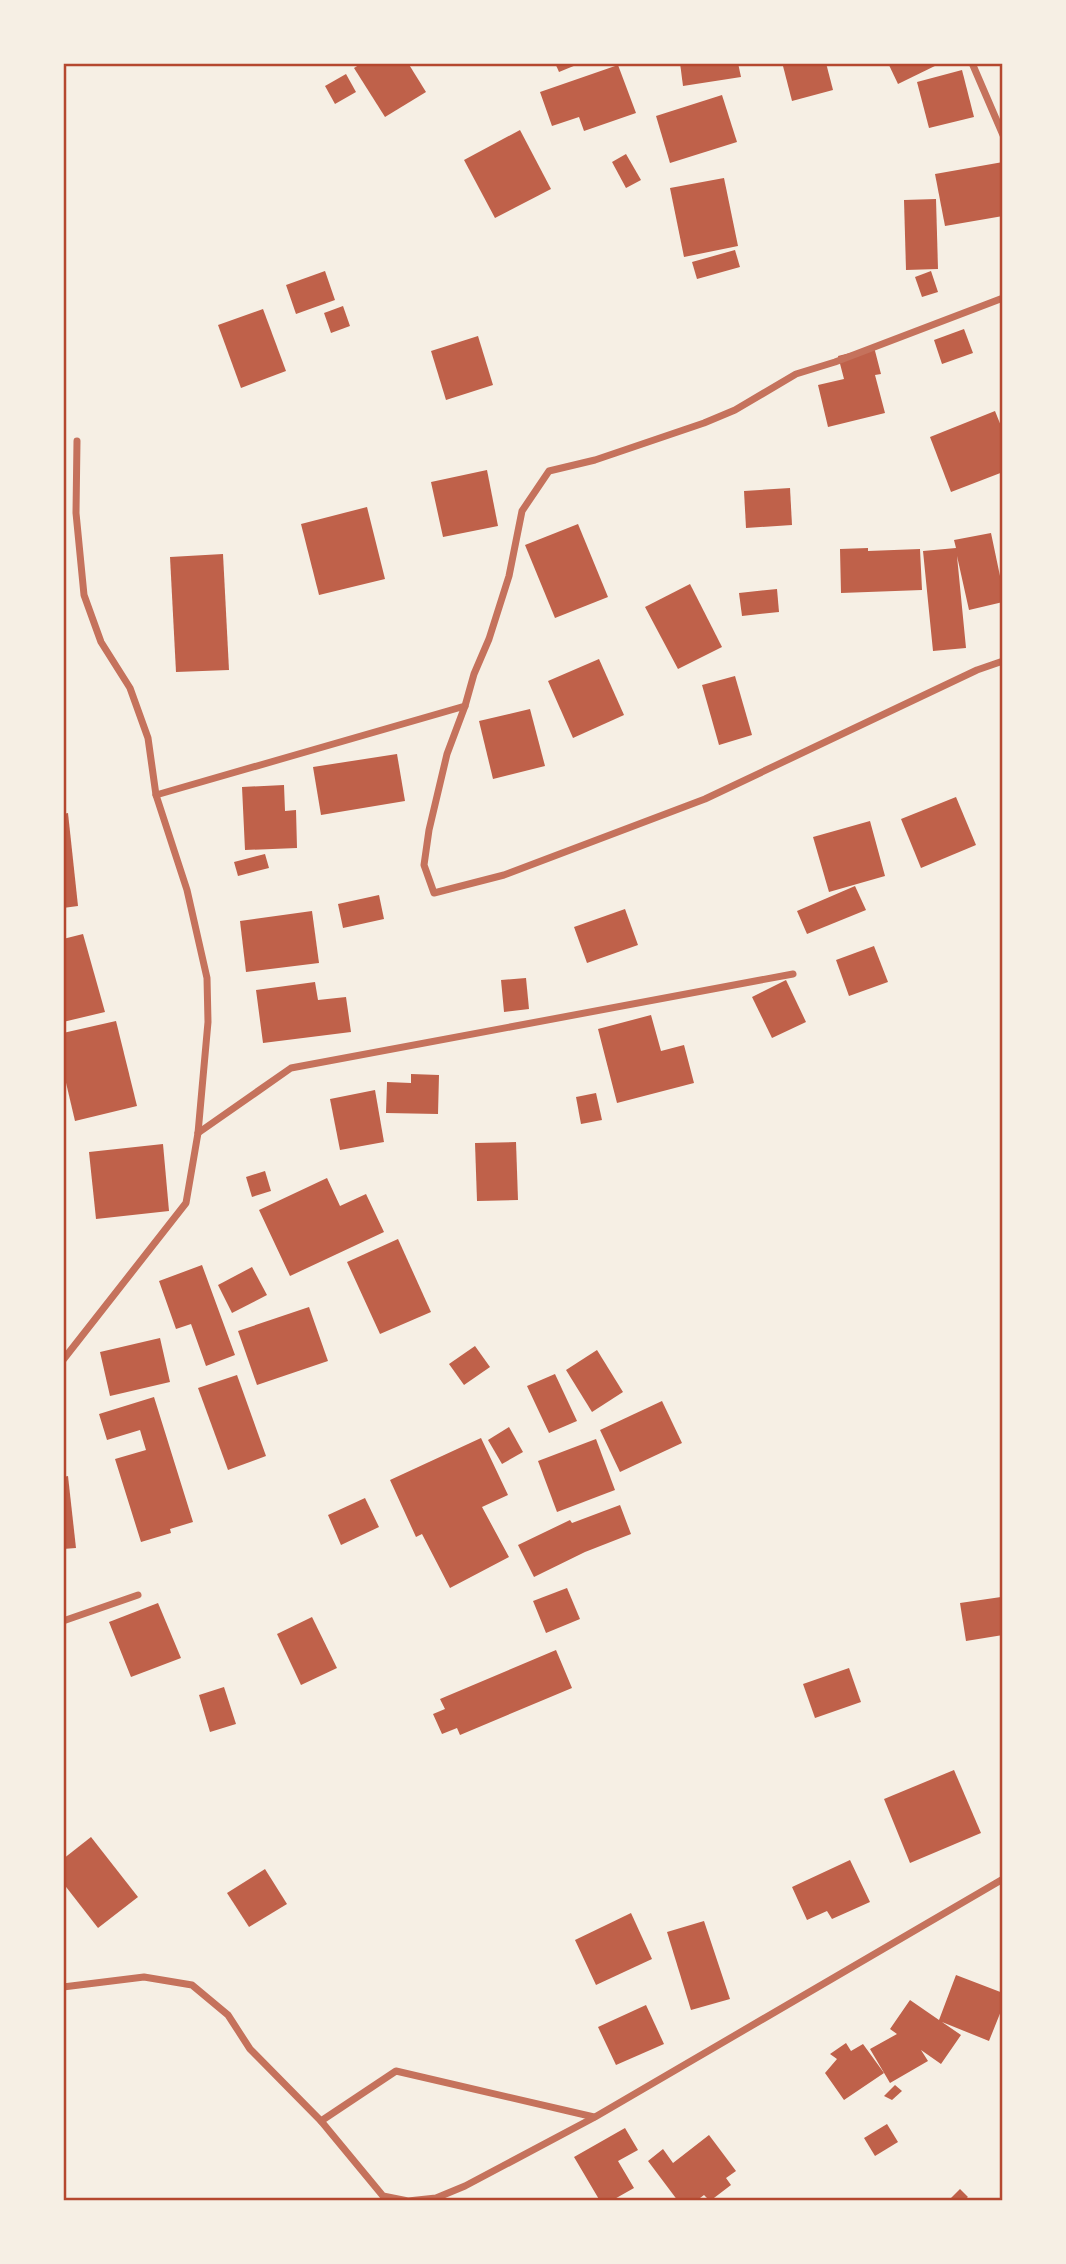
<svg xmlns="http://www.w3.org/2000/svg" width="1066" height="2264" viewBox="0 0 1066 2264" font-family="'Nunito Sans',sans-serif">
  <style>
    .building { fill: #bf614a }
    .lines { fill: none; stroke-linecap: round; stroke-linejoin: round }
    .minor { stroke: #c5725c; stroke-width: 7 }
    .neatline { fill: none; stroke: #b5482f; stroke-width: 2.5 }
  </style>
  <rect width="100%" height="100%" fill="#f6efe4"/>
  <!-- building -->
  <g class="building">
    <polygon points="362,63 408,63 426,92 385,117 354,68"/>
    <polygon points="555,63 581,63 559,72"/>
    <polygon points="680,63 738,63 741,77 683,86"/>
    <polygon points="796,63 826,63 833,90 792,101 783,66"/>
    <polygon points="888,63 941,63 898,84"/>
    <polygon points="618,65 636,113 584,131 579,117 552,126 540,92"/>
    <polygon points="962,70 974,117 929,128 917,82"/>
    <polygon points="346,74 356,92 335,104 325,86"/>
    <polygon points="722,95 737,142 670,163 656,116"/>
    <polygon points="520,130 551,189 495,218 464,160"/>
    <polygon points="626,154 641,180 626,188 612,162"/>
    <polygon points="1003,162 1003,216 945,226 935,174"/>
    <polygon points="724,178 738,246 684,257 670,188"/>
    <polygon points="936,199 938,269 906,270 904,200"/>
    <polygon points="735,250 740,267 697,279 692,262"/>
    <polygon points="325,271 335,300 296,314 286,285"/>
    <polygon points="931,271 938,292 922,297 915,277"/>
    <polygon points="343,306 350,326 331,333 324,313"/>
    <polygon points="263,309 286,371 241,388 218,325"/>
    <polygon points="964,329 973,353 942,364 934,340"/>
    <polygon points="478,336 493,385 446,400 431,351"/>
    <polygon points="874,347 881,374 875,375 885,413 828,427 818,385 844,379 838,356"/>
    <polygon points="995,411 1003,431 1003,472 951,492 930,437"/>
    <polygon points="487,470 498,526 443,537 431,482"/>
    <polygon points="790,488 792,525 746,528 744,491"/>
    <polygon points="367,507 385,579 319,595 301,524"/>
    <polygon points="578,524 608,597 555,618 525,545"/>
    <polygon points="991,533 1000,576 1003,575 1003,602 969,610 957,556 966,648 933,651 923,551 956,548 954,540"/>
    <polygon points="868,548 868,551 920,549 922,590 841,593 840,549"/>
    <polygon points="223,554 229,670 176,672 170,557"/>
    <polygon points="690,584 722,647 678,669 645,607"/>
    <polygon points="777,589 779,612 742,616 739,593"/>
    <polygon points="599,659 624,715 573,738 548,681"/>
    <polygon points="735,676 752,735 719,745 702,685"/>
    <polygon points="530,709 545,766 493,779 479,721"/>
    <polygon points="397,754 405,801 321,815 313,767"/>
    <polygon points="284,785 285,811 296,810 297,848 245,850 242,787"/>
    <polygon points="956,797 976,845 921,868 901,819"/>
    <polygon points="68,813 78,906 63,908 63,814"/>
    <polygon points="870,821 885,876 829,892 813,837"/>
    <polygon points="265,854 269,868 238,876 234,862"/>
    <polygon points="855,886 866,910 807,934 797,911"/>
    <polygon points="379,895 384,919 343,928 338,904"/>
    <polygon points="625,909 638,945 587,963 574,927"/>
    <polygon points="312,911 319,963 246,972 240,921"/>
    <polygon points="83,934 105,1012 63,1022 63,939"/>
    <polygon points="874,946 888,982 849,996 836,960"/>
    <polygon points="526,978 529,1009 504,1012 501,980"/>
    <polygon points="786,980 806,1022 772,1038 752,997"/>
    <polygon points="315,982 318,1000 346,997 351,1032 263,1043 256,990"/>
    <polygon points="651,1015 661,1051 684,1045 694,1083 617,1103 598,1029"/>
    <polygon points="116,1021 137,1106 75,1121 63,1070 63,1033"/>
    <polygon points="411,1074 439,1075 438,1114 386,1113 387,1082 411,1083"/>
    <polygon points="375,1090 384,1142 340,1150 330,1099"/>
    <polygon points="596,1093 602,1120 581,1124 576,1097"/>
    <polygon points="516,1142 518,1200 477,1201 475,1143"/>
    <polygon points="163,1144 169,1211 96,1219 89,1152"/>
    <polygon points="265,1171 271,1191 252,1197 246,1177"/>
    <polygon points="327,1178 340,1206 366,1194 384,1232 290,1276 259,1210"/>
    <polygon points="398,1239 431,1312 380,1334 347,1262"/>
    <polygon points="202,1265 235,1355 206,1366 191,1324 176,1329 159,1281"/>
    <polygon points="252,1267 267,1295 232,1313 218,1285"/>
    <polygon points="309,1307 328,1361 257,1385 238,1331"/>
    <polygon points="160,1338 170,1382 110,1396 100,1352"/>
    <polygon points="475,1346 490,1367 464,1385 449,1364"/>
    <polygon points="597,1350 623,1392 592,1412 566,1370"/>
    <polygon points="555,1374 577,1421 549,1433 527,1386"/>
    <polygon points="237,1375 266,1456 228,1470 198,1388"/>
    <polygon points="154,1397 193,1522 170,1529 171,1533 141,1542 115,1459 146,1450 140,1430 107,1440 99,1414"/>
    <polygon points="662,1401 682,1443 620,1472 600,1430"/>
    <polygon points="509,1427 523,1452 502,1464 488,1440"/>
    <polygon points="481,1438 508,1495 482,1507 509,1557 450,1588 422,1534 416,1537 390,1480"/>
    <polygon points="596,1439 615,1490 557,1512 538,1461"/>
    <polygon points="68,1476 76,1548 63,1549 63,1477"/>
    <polygon points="365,1498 379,1527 341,1545 328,1515"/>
    <polygon points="620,1505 631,1534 585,1552 534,1577 518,1545 570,1520 572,1523"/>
    <polygon points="567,1588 580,1619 546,1633 533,1601"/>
    <polygon points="1001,1597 1003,1635 966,1641 960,1603"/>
    <polygon points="158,1603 181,1658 131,1677 109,1622"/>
    <polygon points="312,1617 337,1668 301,1685 277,1634"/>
    <polygon points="556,1650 572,1688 460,1735 457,1728 442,1734 433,1714 445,1709 440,1699"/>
    <polygon points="849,1668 861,1702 815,1718 803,1684"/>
    <polygon points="224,1687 236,1724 210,1732 199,1695"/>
    <polygon points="954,1770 981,1833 910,1863 884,1799"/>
    <polygon points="91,1837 138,1897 98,1928 63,1883 63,1859"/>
    <polygon points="850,1860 870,1902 832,1919 827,1911 807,1920 792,1887"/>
    <polygon points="265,1869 287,1904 249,1927 227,1893"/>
    <polygon points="631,1913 652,1959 596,1985 575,1940"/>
    <polygon points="704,1921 730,1999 691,2010 667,1932"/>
    <polygon points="956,1975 1003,1993 1003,2006 989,2041 942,2022 961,2035 941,2064 921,2050 928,2061 890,2083 870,2049 897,2034 890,2029 910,2000 939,2020"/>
    <polygon points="646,2005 664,2044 616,2065 598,2027"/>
    <polygon points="846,2043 851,2051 863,2044 884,2073 844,2100 825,2073 837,2059 830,2054"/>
    <polygon points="895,2085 902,2091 892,2100 884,2096"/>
    <polygon points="887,2124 898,2142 875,2156 864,2138"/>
    <polygon points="625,2128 638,2150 618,2161 634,2188 611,2201 600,2201 574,2157"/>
    <polygon points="709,2135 736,2171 726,2178 731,2185 710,2201 704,2195 696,2201 678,2201 648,2161 663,2149 673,2163"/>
    <polygon points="960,2189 968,2197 963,2201 948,2201"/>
  </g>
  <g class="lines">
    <!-- minor -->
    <g class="minor">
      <polyline points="972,63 1003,135"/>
      <polyline points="1003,298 835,362 796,374 735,410 704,423 595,460 549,471 522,511 509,576 489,639 474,674 465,706 447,754 429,830 424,865 434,893 504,875 705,799 977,670 1003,661"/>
      <polyline points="156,795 465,706"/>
      <polyline points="198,1133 291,1068 793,974"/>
      <polyline points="63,1360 186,1203 198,1133 208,1022 207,978 187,890 156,795 148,738 130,688 101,642 84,595 76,513 77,441"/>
      <polyline points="63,1621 138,1595"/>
      <polyline points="63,1987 144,1977 192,1985 228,2015 250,2049 321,2121 383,2196 408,2201 436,2198 465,2186 595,2117 1003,1879"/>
      <polyline points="321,2121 396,2071 594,2117"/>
    </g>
  </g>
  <!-- border -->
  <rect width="1066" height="2264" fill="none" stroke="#f6efe4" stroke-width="130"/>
  <rect x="65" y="65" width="936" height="2134" class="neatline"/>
</svg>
